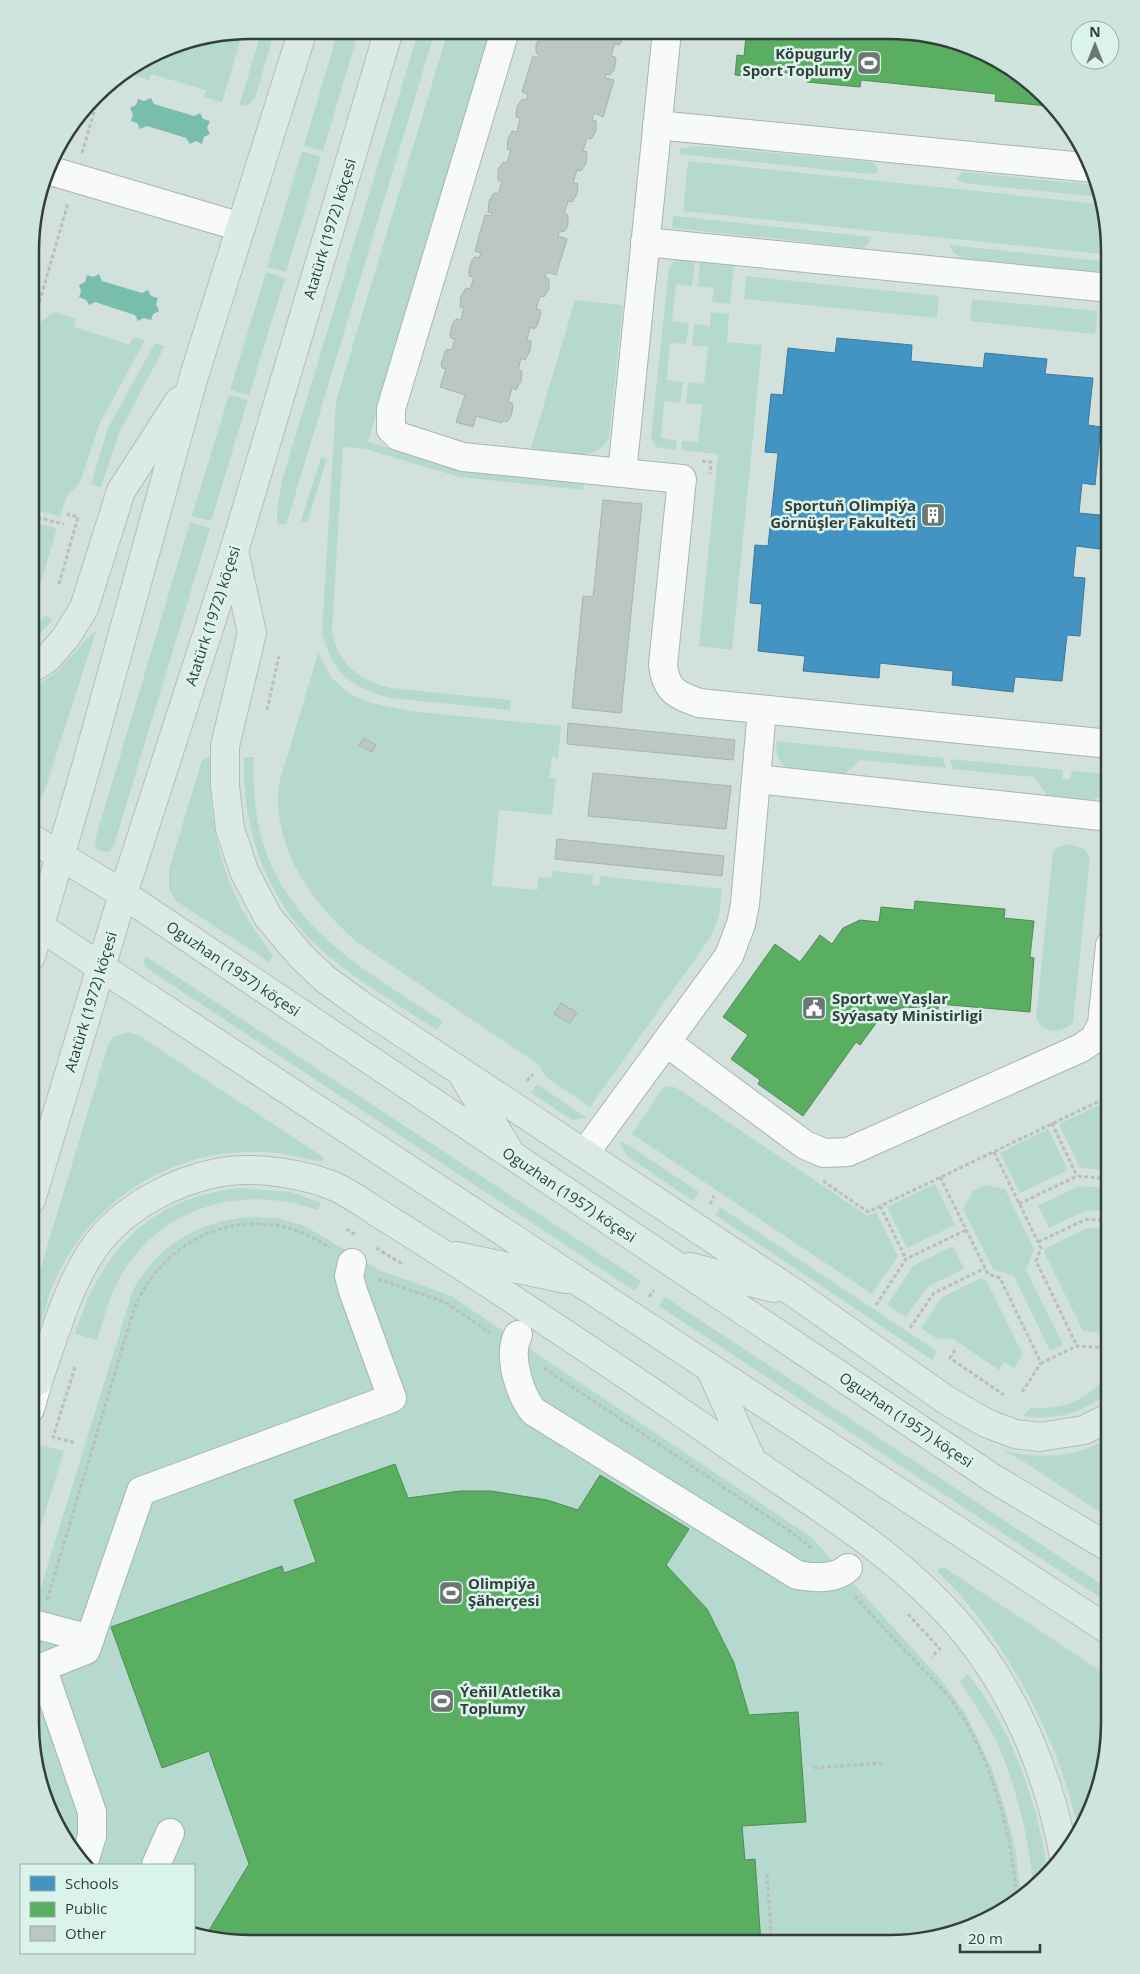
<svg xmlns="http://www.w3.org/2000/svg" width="1140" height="1974" viewBox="0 0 1140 1974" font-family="'Open Sans',sans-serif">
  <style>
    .green { fill: #b5d9ce }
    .water { fill: #79bead }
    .schools { fill: #4393c3; stroke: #3e7a9a }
    .public { fill: #5aae61; stroke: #4f8c56 }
    .building { fill: #bbc7c3; stroke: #a8b3b0 }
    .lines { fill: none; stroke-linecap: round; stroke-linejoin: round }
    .minor-casing { stroke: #a9b4b1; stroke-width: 30 }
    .major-casing { stroke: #b4bcba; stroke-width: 30 }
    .path { stroke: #babfbe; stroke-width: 3; stroke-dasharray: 4 2.5; stroke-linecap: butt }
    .minor { stroke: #f8fafa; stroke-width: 28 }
    .major { stroke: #dceae7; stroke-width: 28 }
    .labels { text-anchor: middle; stroke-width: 5; stroke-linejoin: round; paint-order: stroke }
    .poi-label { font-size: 15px; font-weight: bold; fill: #343e3b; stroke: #daf4ec; text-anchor: start }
    .street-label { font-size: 15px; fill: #343e3b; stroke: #daf4ec }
    .rim { fill: none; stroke: #343e3b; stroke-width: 2.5 }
  </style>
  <rect width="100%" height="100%" fill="#d3e1dd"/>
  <!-- green -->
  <g class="green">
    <polygon points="262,30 275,30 255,98 248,105 239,106"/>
    <polygon points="419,30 435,31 286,525 277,523 277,509 283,477"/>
    <path d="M 448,31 L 492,31 L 368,442 L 462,470 L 584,484 L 583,490 L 460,477 L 365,449 L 343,447 L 332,631 C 339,665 358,680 391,688 L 511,700 L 510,710 L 390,698 C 351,688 331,672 322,632 L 336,401 Z"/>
    <polygon points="243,32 222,102 204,97 206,90 151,74 149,80 125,73 167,47"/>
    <polygon points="337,34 356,40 323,151 304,146"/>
    <polygon points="699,146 872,162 878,168 877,173 869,174 680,154 680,149"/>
    <polygon points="302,151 321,157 286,272 267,267"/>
    <polygon points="688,161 1101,204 1110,255 683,211"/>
    <polygon points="963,172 1097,185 1099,197 963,183 956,179"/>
    <polygon points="673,216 674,216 872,237 867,245 862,248 672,228"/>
    <polygon points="949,245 1110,262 1110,273 961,258 952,251"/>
    <polygon points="676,258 695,260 692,286 676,284 672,321 689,323 686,344 670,343 667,380 683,382 680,403 664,401 661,438 677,441 676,450 656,447 651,437 669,267"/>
    <polygon points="700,260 734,264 730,304 712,302 714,288 698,286"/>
    <polygon points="266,272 285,278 249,395 230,390"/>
    <polygon points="746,276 939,296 937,318 744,299"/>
    <polygon points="972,299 1098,311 1095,334 970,321"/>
    <path d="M 575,300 L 623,305 L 609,437 C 596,466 555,451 531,448 Z"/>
    <polygon points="54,312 76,319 74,327 130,345 133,337 145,340 100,423 80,483 67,496 60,516 32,509 32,328"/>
    <polygon points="711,312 729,314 727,342 762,345 732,650 699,646 718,454 681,450 682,441 698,442 702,405 686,403 688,382 704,384 708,347 692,345 694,324 710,326"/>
    <polygon points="155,343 165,346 119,433 101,487 91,484 108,428"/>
    <polygon points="229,395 248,400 211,521 192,516"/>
    <polygon points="321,457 327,459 307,523 301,521"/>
    <polygon points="31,522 57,528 31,614"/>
    <path d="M 190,522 L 210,528 L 114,845 L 110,851 C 101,854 95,850 95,840 Z"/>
    <polygon points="46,615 53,620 31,643 31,631"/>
    <polygon points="96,631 44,793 39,799 31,801 31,690 59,670 87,638"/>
    <path d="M 318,653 L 332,678 L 347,692 L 367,702 L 409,711 L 561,726 L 558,758 L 552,757 L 549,778 L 556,779 L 552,815 L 499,810 L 492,886 L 537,890 L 539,877 L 552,878 L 553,871 L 593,875 L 592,885 L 599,886 L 600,876 L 722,889 L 719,917 L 710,938 L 590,1107 L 546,1077 L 539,1065 L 357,942 C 314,905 275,852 278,792 C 279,778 286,762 290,748 C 299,716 309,685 318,653 Z"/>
    <path d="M 776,741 L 943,758 L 946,768 L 860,760 L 840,778 L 791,771 C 779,764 776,755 776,741 Z"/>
    <path d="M 210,757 C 209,804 215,853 236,897 C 245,918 260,937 273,956 L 269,962 L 176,901 L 169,889 L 169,869 L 202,760 Z"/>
    <path d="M 244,757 L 254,757 C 247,902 335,952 443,1021 L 437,1030 C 400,1006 361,983 327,955 C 268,905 242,833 244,757 Z"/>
    <path d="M 950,759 L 1063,770 L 1062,779 L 1070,779 L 1072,771 L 1109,774 C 1105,812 1079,801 1050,799 L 1034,777 L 953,769 Z"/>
    <path d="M 1068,844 L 1083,848 L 1090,857 L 1073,1022 C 1064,1034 1042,1034 1036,1018 L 1053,853 L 1056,848 Z"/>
    <polygon points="147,957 641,1281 635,1291 145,967 143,959"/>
    <path d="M 128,1032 L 138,1035 L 323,1157 L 324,1160 C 320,1164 287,1154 278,1153 C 184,1143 98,1192 57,1276 C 45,1300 42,1328 30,1351 L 31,1300 L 108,1045 L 113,1037 Z"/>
    <polygon points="537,1084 587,1118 572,1120 531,1093"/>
    <polygon points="669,1086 677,1088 868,1216 876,1212 898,1256 872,1294 632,1134 663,1088"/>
    <polygon points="1110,1100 1110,1170 1080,1168 1059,1124"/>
    <polygon points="1048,1129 1068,1170 1020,1193 1000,1153"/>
    <polygon points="622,1141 699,1192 693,1201 627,1156 620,1144"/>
    <polygon points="935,1184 955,1225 907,1248 887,1207"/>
    <polygon points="985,1185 1005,1189 1034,1249 1026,1270 1063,1345 1050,1351 1014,1276 993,1269 963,1209 973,1191"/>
    <polygon points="1079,1186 1110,1188 1110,1212 1087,1210 1049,1228 1038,1206"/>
    <path d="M 239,1188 L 291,1192 L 321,1203 L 317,1210 C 245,1184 164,1205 123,1272 C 110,1293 104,1317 97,1340 L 75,1334 C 101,1250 150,1198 239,1188 Z"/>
    <polygon points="720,1207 937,1351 932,1360 715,1215"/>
    <path d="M 249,1217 L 276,1218 L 303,1225 L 379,1270 L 451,1296 L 811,1537 L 943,1682 L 967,1716 L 992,1769 L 1006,1812 L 1016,1851 L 1021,1899 L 973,1927 L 889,1944 L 223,1942 L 194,1934 L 194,1865 L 84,1865 L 76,1857 L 47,1807 L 30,1723 L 30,1622 L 133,1290 C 158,1245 199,1221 249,1217 Z"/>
    <polygon points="1087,1228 1110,1229 1108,1323 1100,1322 1099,1333 1083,1331 1044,1252 1046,1248"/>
    <polygon points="953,1246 964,1269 927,1287 906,1317 887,1305 913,1266"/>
    <polygon points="981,1278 986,1280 1023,1355 1014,1368 1004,1362 999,1370 953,1339 936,1338 921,1328 941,1298"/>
    <polygon points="665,1297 1110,1590 1110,1604 659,1306"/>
    <path d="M 1110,1372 L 1110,1389 C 1087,1413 1055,1421 1023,1416 L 1031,1408 C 1062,1411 1092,1398 1110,1372 Z"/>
    <path d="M 1110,1437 L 1110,1519 L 1029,1465 L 1003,1450 C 1039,1460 1077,1458 1110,1437 Z"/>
    <polygon points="41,1445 64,1451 30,1561 30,1482"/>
    <path d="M 940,1568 L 945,1568 L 1110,1677 L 1110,1738 L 1098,1794 L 1078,1831 C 1064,1760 1031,1692 990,1633 C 979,1617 966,1602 954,1588 C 948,1582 942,1578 938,1571 Z"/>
    <path d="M 968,1674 C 1013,1731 1038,1803 1048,1874 L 1033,1888 C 1030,1841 1017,1791 999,1747 C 989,1724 973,1703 960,1681 Z"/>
  </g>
  <!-- water -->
  <g class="water">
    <polygon points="151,98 154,104 194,116 200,113 203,119 210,121 207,128 210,134 204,137 202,144 196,141 190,144 186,138 147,126 140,129 137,123 131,121 133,114 130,108 136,105 138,99 144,101"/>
    <polygon points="99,274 102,281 142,293 148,290 151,296 158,298 156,304 159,311 153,314 151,320 144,318 138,321 135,315 95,302 89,305 86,300 79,297 81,291 79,285 85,282 87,275 93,277"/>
  </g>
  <!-- schools -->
  <polygon class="schools" points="837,338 912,345 911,361 983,368 985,353 1047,359 1045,374 1093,378 1088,425 1101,427 1095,485 1082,483 1079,513 1110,516 1108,550 1076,546 1073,577 1085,578 1080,636 1067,635 1062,681 1015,677 1013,692 952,685 953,671 880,663 879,678 803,671 805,656 758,651 762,604 750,603 755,545 768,546 778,453 765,452 771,394 783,395 788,348 835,353"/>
  <!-- public -->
  <g class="public">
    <polygon points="739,31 918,32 974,47 1024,76 1049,101 1048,106 995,101 996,94 861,80 860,87 807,82 807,75 769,71 769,78 735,75 737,55 744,56 746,37 739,36"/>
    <polygon points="915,901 1005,909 1004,918 1034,921 1030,957 1034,958 1030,1012 939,1004 938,1009 905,1007 892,1011 880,1018 860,1045 856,1042 803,1116 758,1084 760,1080 731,1059 748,1035 723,1017 775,944 800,962 820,935 832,944 843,928 860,920 879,922 881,907 914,910"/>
    <polygon points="395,1464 408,1498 460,1491 491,1491 547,1500 578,1510 600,1475 689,1529 666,1565 707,1609 734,1663 749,1715 798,1712 806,1822 742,1826 745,1860 755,1859 761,1944 223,1942 205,1937 249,1864 209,1751 162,1768 111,1627 282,1566 284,1573 316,1562 294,1500"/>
  </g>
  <!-- building -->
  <g class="building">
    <polygon points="546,31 625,31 621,42 619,45 615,44 611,56 615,57 616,60 614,70 610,75 606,74 605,78 614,80 603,117 594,113 592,120 596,121 596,131 591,139 587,138 583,151 587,152 586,163 581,171 577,170 573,183 578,184 577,194 572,202 568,201 564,214 568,215 568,225 565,231 559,232 558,236 567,239 556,275 547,272 545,278 549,279 549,289 544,297 540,296 536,309 540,310 541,314 537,326 534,329 530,327 527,340 531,341 530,351 525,360 521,358 518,370 522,371 521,381 516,390 512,388 508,402 512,403 513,406 511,416 507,422 503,420 502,423 476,416 473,427 456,422 465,395 440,387 446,369 442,368 441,364 445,352 447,349 452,350 455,339 451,338 450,334 452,325 456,319 461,320 464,307 460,307 461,296 466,288 470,289 474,277 469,276 469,269 472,260 475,257 479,258 481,253 475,251 485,215 491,216 492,213 488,212 489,201 494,193 498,194 502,182 498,180 498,170 503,162 507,163 511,150 507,149 508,139 512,131 517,132 520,118 516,117 517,107 522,99 526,100 528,94 522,92 533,56 538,58 539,55 536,53 536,44 541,35 545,36"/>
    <polygon points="603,500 642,504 621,713 572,708 583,596 593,597"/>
    <polygon points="568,723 735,740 733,760 567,744"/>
    <polygon points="364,738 376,745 372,752 359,745"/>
    <polygon points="593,773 731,786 726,829 588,816"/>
    <polygon points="557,839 724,856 722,876 555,859"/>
    <polygon points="561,1003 577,1013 570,1023 554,1014"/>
  </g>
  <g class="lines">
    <defs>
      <g id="minor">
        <path d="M 505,31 L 391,409 L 391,429 L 398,436 L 463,457 L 682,479 L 663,665 C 666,691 677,695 699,703 L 1110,744"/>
        <polyline points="657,125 1093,168"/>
        <polyline points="48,170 241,227"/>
        <polyline points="645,242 1110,288"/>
        <polyline points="622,473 667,31"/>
        <polyline points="756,779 1110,817"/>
        <polyline points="666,1042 805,1145 824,1153 848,1152 1081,1048 1094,1039 1102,1024 1110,945"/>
        <polyline points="585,1153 729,956 741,924 745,904 762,710"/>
        <path d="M 518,1335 C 507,1356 520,1394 533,1411 L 797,1575 C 814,1578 835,1580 848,1568"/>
        <polyline points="30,1409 38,1381"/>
        <polyline points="30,1623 90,1639"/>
        <polyline points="83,1865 92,1836 92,1812 44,1673 48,1665 86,1650 141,1491 392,1398 353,1291 349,1276 352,1263"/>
        <polyline points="156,1865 170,1833"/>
      </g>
      <g id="major">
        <polyline points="234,551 252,633 225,746 225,785 230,829 244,871 268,917 301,956 325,979 365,1008 793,1292 946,1400 986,1423 1015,1434 1040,1437 1084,1430 1110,1417"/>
        <polyline points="31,669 48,658 66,637 84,608 121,491 179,401"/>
        <polyline points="31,838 123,894 994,1479 1110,1548"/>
        <polyline points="31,921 1110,1631"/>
        <polyline points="31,956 88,760 194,376 303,30"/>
        <polyline points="465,1079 508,1149"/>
        <polyline points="31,1200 123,894 234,551 389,30"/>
        <polyline points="456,1256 566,1279"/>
        <polyline points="690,1267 774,1288"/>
        <polyline points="710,1368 752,1461"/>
        <path d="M 30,1386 L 38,1381 C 54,1337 67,1287 94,1248 C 122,1208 173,1181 221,1172 C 255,1166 309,1174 340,1189 C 355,1197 369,1207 383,1216 C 412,1234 440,1252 468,1270 C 537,1315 605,1360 672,1406 C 712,1434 751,1461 791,1488 C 852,1529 909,1568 958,1624 C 1014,1689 1049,1773 1064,1857"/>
      </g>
    </defs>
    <!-- minor casing -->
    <use href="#minor" class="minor-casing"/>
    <!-- major casing -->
    <use href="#major" class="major-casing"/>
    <!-- path -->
    <g class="path">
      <polyline points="82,153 100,92"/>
      <polyline points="32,312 38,307 68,203"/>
      <polyline points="702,461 711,462 710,474"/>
      <polyline points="31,516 64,524"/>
      <polyline points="59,584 78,517 67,514"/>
      <polyline points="267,710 279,656"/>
      <polyline points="527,1081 533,1074"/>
      <polyline points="1052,1123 1077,1176"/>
      <polyline points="994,1152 1041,1248 1036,1261 1077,1346"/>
      <polyline points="940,1177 988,1274 1000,1278 1041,1363 1077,1346 1110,1348"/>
      <polyline points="823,1181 868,1212 1110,1096"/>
      <polyline points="710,1204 714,1196"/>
      <polyline points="1019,1204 1077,1176 1110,1179"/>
      <polyline points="880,1206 906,1259"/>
      <polyline points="346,1229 356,1235"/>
      <polyline points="1038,1242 1087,1219 1110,1221"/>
      <polyline points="376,1248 404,1265"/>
      <polyline points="378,1279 445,1302 490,1333"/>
      <polyline points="649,1297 654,1290"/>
      <polyline points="876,1305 906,1259 966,1230"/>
      <polyline points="910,1328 934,1293 985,1268"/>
      <polyline points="955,1350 950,1358 1004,1395"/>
      <polyline points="75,1367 53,1437 76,1443"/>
      <polyline points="544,1368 797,1536 812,1549"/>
      <polyline points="1022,1392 1041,1363"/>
      <path d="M 855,1596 C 877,1622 901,1646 925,1671 C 934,1681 945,1691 953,1702 C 992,1758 1012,1834 1017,1902"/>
      <path d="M 47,1600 L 134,1309 C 167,1229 259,1198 330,1248"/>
      <polyline points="908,1614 940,1649 931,1657"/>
      <polyline points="814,1768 882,1763"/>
      <polyline points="767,1874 772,1944"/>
    </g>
    <!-- minor -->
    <use href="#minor" class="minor"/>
    <!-- major -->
    <use href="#major" class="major"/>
  </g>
  <!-- icons -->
  <defs>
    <symbol id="stadium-square" viewBox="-11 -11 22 22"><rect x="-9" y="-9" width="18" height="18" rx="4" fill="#6c7774" stroke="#daf4ec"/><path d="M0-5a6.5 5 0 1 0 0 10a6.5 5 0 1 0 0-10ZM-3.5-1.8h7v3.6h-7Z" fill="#fff"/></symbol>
    <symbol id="building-square" viewBox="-11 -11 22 22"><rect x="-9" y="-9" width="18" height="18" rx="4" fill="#6c7774" stroke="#daf4ec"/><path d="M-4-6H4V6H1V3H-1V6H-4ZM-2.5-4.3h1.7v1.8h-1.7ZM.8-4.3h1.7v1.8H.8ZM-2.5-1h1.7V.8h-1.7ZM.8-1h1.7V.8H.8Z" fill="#fff"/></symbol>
    <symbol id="civic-square" viewBox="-11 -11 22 22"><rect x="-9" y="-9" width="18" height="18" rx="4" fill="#6c7774" stroke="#daf4ec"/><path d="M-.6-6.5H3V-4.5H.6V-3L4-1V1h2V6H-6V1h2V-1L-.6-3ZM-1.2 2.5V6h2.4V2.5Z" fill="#fff"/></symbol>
  </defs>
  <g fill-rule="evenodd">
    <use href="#stadium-square" x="855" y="49" width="28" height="28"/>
    <use href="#building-square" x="919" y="501" width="28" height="28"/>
    <use href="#civic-square" x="800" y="994" width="28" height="28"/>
    <use href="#stadium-square" x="437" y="1579" width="28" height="28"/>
    <use href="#stadium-square" x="428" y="1687" width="28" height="28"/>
  </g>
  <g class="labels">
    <!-- poi labels -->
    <g class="poi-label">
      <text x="852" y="59" text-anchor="end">Köpugurly<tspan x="852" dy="17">Sport Toplumy</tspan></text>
      <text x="916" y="511" text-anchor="end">Sportuň Olimpiýa<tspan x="916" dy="17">Görnüşler Fakulteti</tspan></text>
      <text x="832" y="1004">Sport we Yaşlar<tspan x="832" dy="17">Syýasaty Ministirligi</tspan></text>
      <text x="468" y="1589">Olimpiýa<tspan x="468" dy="17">Şäherçesi</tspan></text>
      <text x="460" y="1697">Ýeňil Atletika<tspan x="460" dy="17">Toplumy</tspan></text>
    </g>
    <!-- street labels -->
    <g class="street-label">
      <text transform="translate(330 229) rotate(-73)" y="5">Atatürk (1972) köçesi</text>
      <text transform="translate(213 616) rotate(-72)" y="5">Atatürk (1972) köçesi</text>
      <text transform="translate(233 969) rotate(34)" y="5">Oguzhan (1957) köçesi</text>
      <text transform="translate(91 1002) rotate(-73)" y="5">Atatürk (1972) köçesi</text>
      <text transform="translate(569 1195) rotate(34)" y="5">Oguzhan (1957) köçesi</text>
      <text transform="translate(906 1420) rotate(34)" y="5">Oguzhan (1957) köçesi</text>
    </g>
  </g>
  <!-- crop -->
  <path d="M0 0H1140V1974H0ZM251 39H889A212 212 0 0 1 1101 251V1723A212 212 0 0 1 889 1935H251A212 212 0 0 1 39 1723V251A212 212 0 0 1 251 39Z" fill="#cde5de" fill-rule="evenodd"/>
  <path class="rim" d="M251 39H889A212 212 0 0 1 1101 251V1723A212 212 0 0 1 889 1935H251A212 212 0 0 1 39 1723V251A212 212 0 0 1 251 39Z"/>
  <!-- legend -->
  <rect x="20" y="1864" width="175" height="90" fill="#daf4ec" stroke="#98aba5"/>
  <rect x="30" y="1876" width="25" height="15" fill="#4393c3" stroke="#98aba5"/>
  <text x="65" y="1889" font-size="15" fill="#343e3b">Schools</text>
  <rect x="30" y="1902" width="25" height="15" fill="#5aae61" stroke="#98aba5"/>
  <text x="65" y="1914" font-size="15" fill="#343e3b">Public</text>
  <rect x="30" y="1926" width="25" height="15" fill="#bbc7c3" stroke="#98aba5"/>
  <text x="65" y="1939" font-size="15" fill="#343e3b">Other</text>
  <!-- north arrow -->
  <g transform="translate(1095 45)"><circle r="24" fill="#daf4ec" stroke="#98aba5"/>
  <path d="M0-4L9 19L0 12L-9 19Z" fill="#6c7774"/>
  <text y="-8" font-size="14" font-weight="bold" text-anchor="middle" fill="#343e3b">N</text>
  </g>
  <!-- scale -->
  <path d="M960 1944v8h80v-8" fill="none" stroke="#343e3b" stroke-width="2.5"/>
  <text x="968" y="1944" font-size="15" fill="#343e3b" stroke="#daf4ec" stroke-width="4" paint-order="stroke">20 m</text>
</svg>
